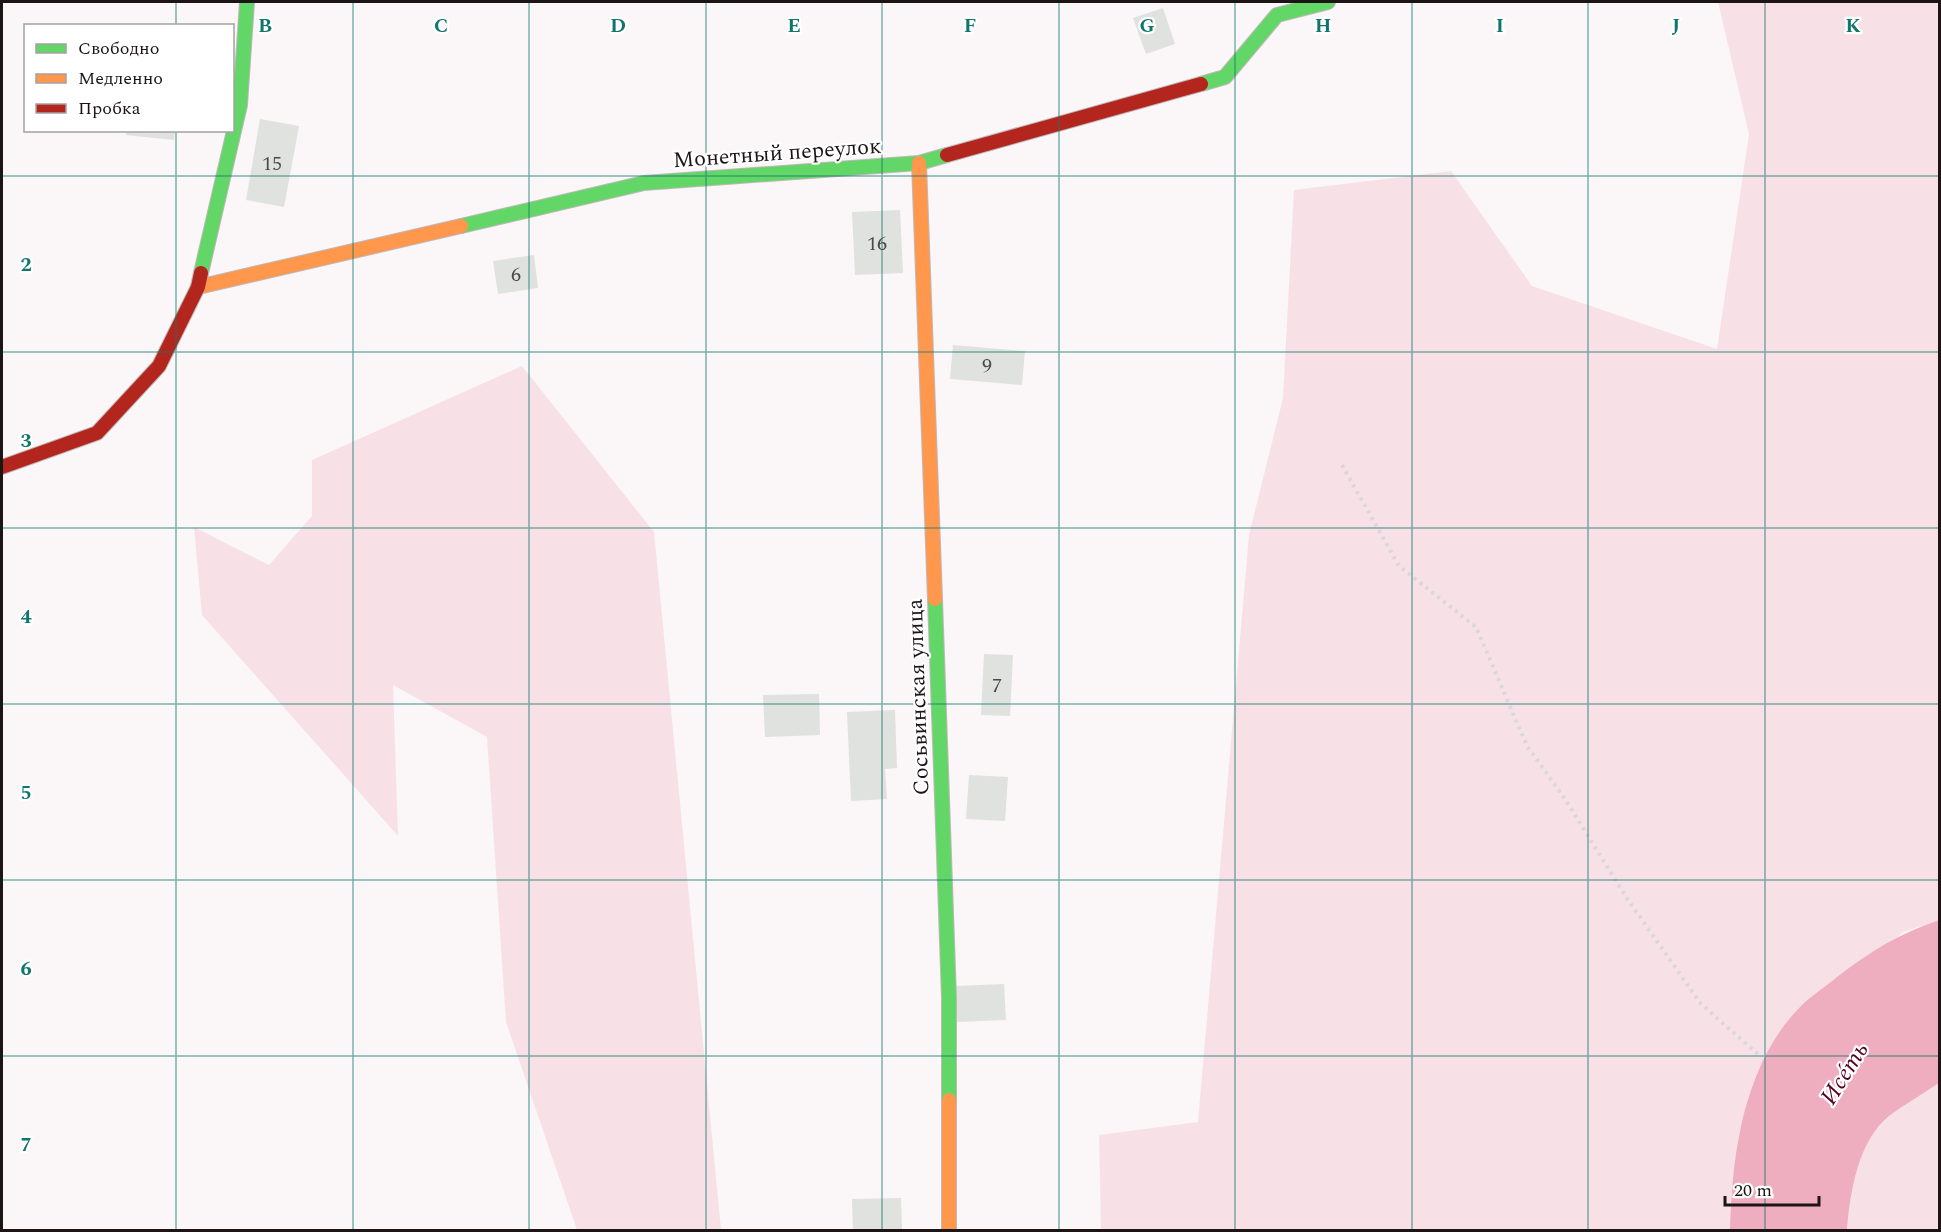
<svg xmlns="http://www.w3.org/2000/svg" width="1941" height="1232" viewBox="0 0 1941 1232" font-family="Spectral,serif">
  <style>
    .green { fill: #f8e1e6 }
    .water { fill: #efaebf }
    .building { fill: #e0e2df }
    .lines { fill: none; stroke-linecap: round; stroke-linejoin: round }
    .fast-casing { stroke: #c0b8ba; stroke-width: 16 }
    .slow-casing { stroke: #c0b8ba; stroke-width: 16 }
    .jam-casing { stroke: #c0b8ba; stroke-width: 16 }
    .path { stroke: #dad7d8; stroke-width: 4; stroke-dasharray: 3 4.5; stroke-linecap: butt }
    .fast { stroke: #63d668; stroke-width: 14 }
    .slow { stroke: #ff974d; stroke-width: 14 }
    .jam { stroke: #b3261e; stroke-width: 14 }
    .grid { fill: none; stroke: #0f766e; stroke-width: 1.5; stroke-opacity: 0.55 }
    .labels { text-anchor: middle; stroke-width: 4.5; stroke-linejoin: round; paint-order: stroke }
    .number-label { font-size: 20px; fill: #4f4849 }
    .street-label { font-size: 22px; fill: #1d1416; stroke: #fff }
    .water-label { font-size: 24px; font-style: italic; fill: #550226; stroke: #fff }
    .grid-label { font-size: 20px; text-anchor: middle; font-weight: bold; fill: #0f766e; stroke: #fff; stroke-width: 4.5; stroke-linejoin: round; paint-order: stroke }
  </style>
  <rect width="100%" height="100%" fill="#fbf6f7"/>
  <!-- green -->
  <g class="green">
    <polygon points="1718,2 1939,2 1939,920 1903,932 1760,1066 1748,1098 1731,1194 1730,1230 1101,1230 1099,1135 1198,1122 1249,535 1283,398 1294,190 1451,171 1532,286 1717,349 1749,134"/>
    <polygon points="522,366 654,532 721,1230 577,1230 506,1022 487,737 393,685 398,836 202,615 194,527 269,565 312,516 312,460"/>
    <path d="M 1939,1083 L 1939,1230 L 1847,1230 C 1850,1193 1858,1141 1889,1116 C 1905,1104 1923,1094 1939,1083 Z"/>
  </g>
  <!-- water -->
  <path class="water" d="M 1939,920 L 1939,1083 C 1923,1094 1905,1104 1889,1116 C 1858,1141 1850,1193 1847,1230 L 1730,1230 C 1732,1153 1744,1063 1801,1006 C 1812,995 1825,987 1837,977 C 1869,952 1900,933 1939,920 Z"/>
  <!-- building -->
  <g class="building">
    <polygon points="1163,8 1175,44 1146,54 1133,18"/>
    <polygon points="260,119 299,126 284,207 246,200"/>
    <polygon points="127,130 175,130 174,140 126,135"/>
    <polygon points="900,210 903,273 855,275 852,212"/>
    <polygon points="534,255 538,288 498,294 493,261"/>
    <polygon points="953,345 1025,351 1022,385 950,379"/>
    <polygon points="984,654 1013,655 1010,716 981,715"/>
    <polygon points="819,694 820,735 765,737 763,695"/>
    <polygon points="895,710 897,768 885,769 887,799 851,801 847,712"/>
    <polygon points="969,775 1008,777 1005,821 966,819"/>
    <polygon points="1004,984 1006,1020 957,1022 956,986"/>
    <polygon points="901,1198 902,1230 853,1230 852,1199"/>
  </g>
  <g class="lines">
    <defs>
      <g id="fast">
        <polyline points="1201,84 1225,77 1277,15 1328,2"/>
        <polyline points="461,226 644,183 919,163 947,155"/>
        <polyline points="201,273 240,105 247,2"/>
        <polyline points="935,599 949,998 949,1100"/>
      </g>
      <g id="slow">
        <polyline points="919,163 935,599"/>
        <polyline points="198,287 461,226"/>
        <polyline points="949,1100 949,1230"/>
      </g>
      <g id="jam">
        <polyline points="947,155 1201,84"/>
        <polyline points="2,467 97,433 159,366 198,287 201,273"/>
      </g>
    </defs>
    <!-- fast casing -->
    <use href="#fast" class="fast-casing"/>
    <!-- slow casing -->
    <use href="#slow" class="slow-casing"/>
    <!-- jam casing -->
    <use href="#jam" class="jam-casing"/>
    <!-- path -->
    <polyline class="path" points="1342,465 1399,566 1476,627 1527,746 1565,799 1626,897 1701,1004 1760,1056"/>
    <!-- fast -->
    <use href="#fast" class="fast"/>
    <!-- slow -->
    <use href="#slow" class="slow"/>
    <!-- jam -->
    <use href="#jam" class="jam"/>
  </g>
  <!-- grid -->
  <path class="grid" d="M 176,2 L 176,26M 353,2 L 353,1230M 529,2 L 529,1230M 706,2 L 706,1230M 882,2 L 882,1230M 1059,2 L 1059,1230M 1235,2 L 1235,1230M 1412,2 L 1412,1230M 1588,2 L 1588,1230M 1765,2 L 1765,1230M 176,130 L 176,1230M 2,176 L 1940,176M 2,352 L 1940,352M 2,528 L 1940,528M 2,704 L 1940,704M 2,880 L 1940,880M 2,1056 L 1940,1056"/>
  <g class="labels">
    <!-- number labels -->
    <g class="number-label">
      <text x="272" y="170">15</text>
      <text x="877" y="250">16</text>
      <text x="516" y="281">6</text>
      <text x="987" y="372">9</text>
      <text x="997" y="692">7</text>
    </g>
    <!-- street labels -->
    <g class="street-label">
      <text transform="translate(777 152) rotate(-4)" y="8">Монетный переулок</text>
      <text transform="translate(917 697) rotate(-92)" y="8">Сосьвинская улица</text>
    </g>
    <!-- water labels -->
    <g class="water-label">
      <text transform="translate(1844 1073) rotate(-58)" y="8">Исе́ть</text>
    </g>
  </g>
  <g class="grid-label">
    <text x="265" y="32">B</text>
    <text x="441" y="32">C</text>
    <text x="618" y="32">D</text>
    <text x="794" y="32">E</text>
    <text x="970" y="32">F</text>
    <text x="1147" y="32">G</text>
    <text x="1323" y="32">H</text>
    <text x="1500" y="32">I</text>
    <text x="1676" y="32">J</text>
    <text x="1853" y="32">K</text>
    <text x="26" y="271">2</text>
    <text x="26" y="447">3</text>
    <text x="26" y="623">4</text>
    <text x="26" y="799">5</text>
    <text x="26" y="975">6</text>
    <text x="26" y="1151">7</text>
  </g>
  <!-- border -->
  <rect width="1941" height="1232" fill="none" stroke="#1d1416" stroke-width="6"/>
  <!-- legend -->
  <rect x="24" y="24" width="210" height="108" fill="#ffffff" stroke="#a5a1a2" stroke-width="1.5"/>
  <rect x="36" y="44" width="30" height="9" fill="#63d668" stroke="#a5a1a2" stroke-width="1.5"/>
  <text x="78" y="54" font-size="18" fill="#1d1416">Свободно</text>
  <rect x="36" y="74" width="30" height="9" fill="#ff974d" stroke="#a5a1a2" stroke-width="1.5"/>
  <text x="78" y="84" font-size="18" fill="#1d1416">Медленно</text>
  <rect x="36" y="104" width="30" height="9" fill="#b3261e" stroke="#a5a1a2" stroke-width="1.5"/>
  <text x="78" y="114" font-size="18" fill="#1d1416">Пробка</text>
  <!-- scale -->
  <path d="M1725 1196v9h94v-9" fill="none" stroke="#1d1416" stroke-width="3"/>
  <text x="1734" y="1196" font-size="18" fill="#1d1416" stroke="#ffffff" stroke-width="4.5" paint-order="stroke">20 m</text>
</svg>
